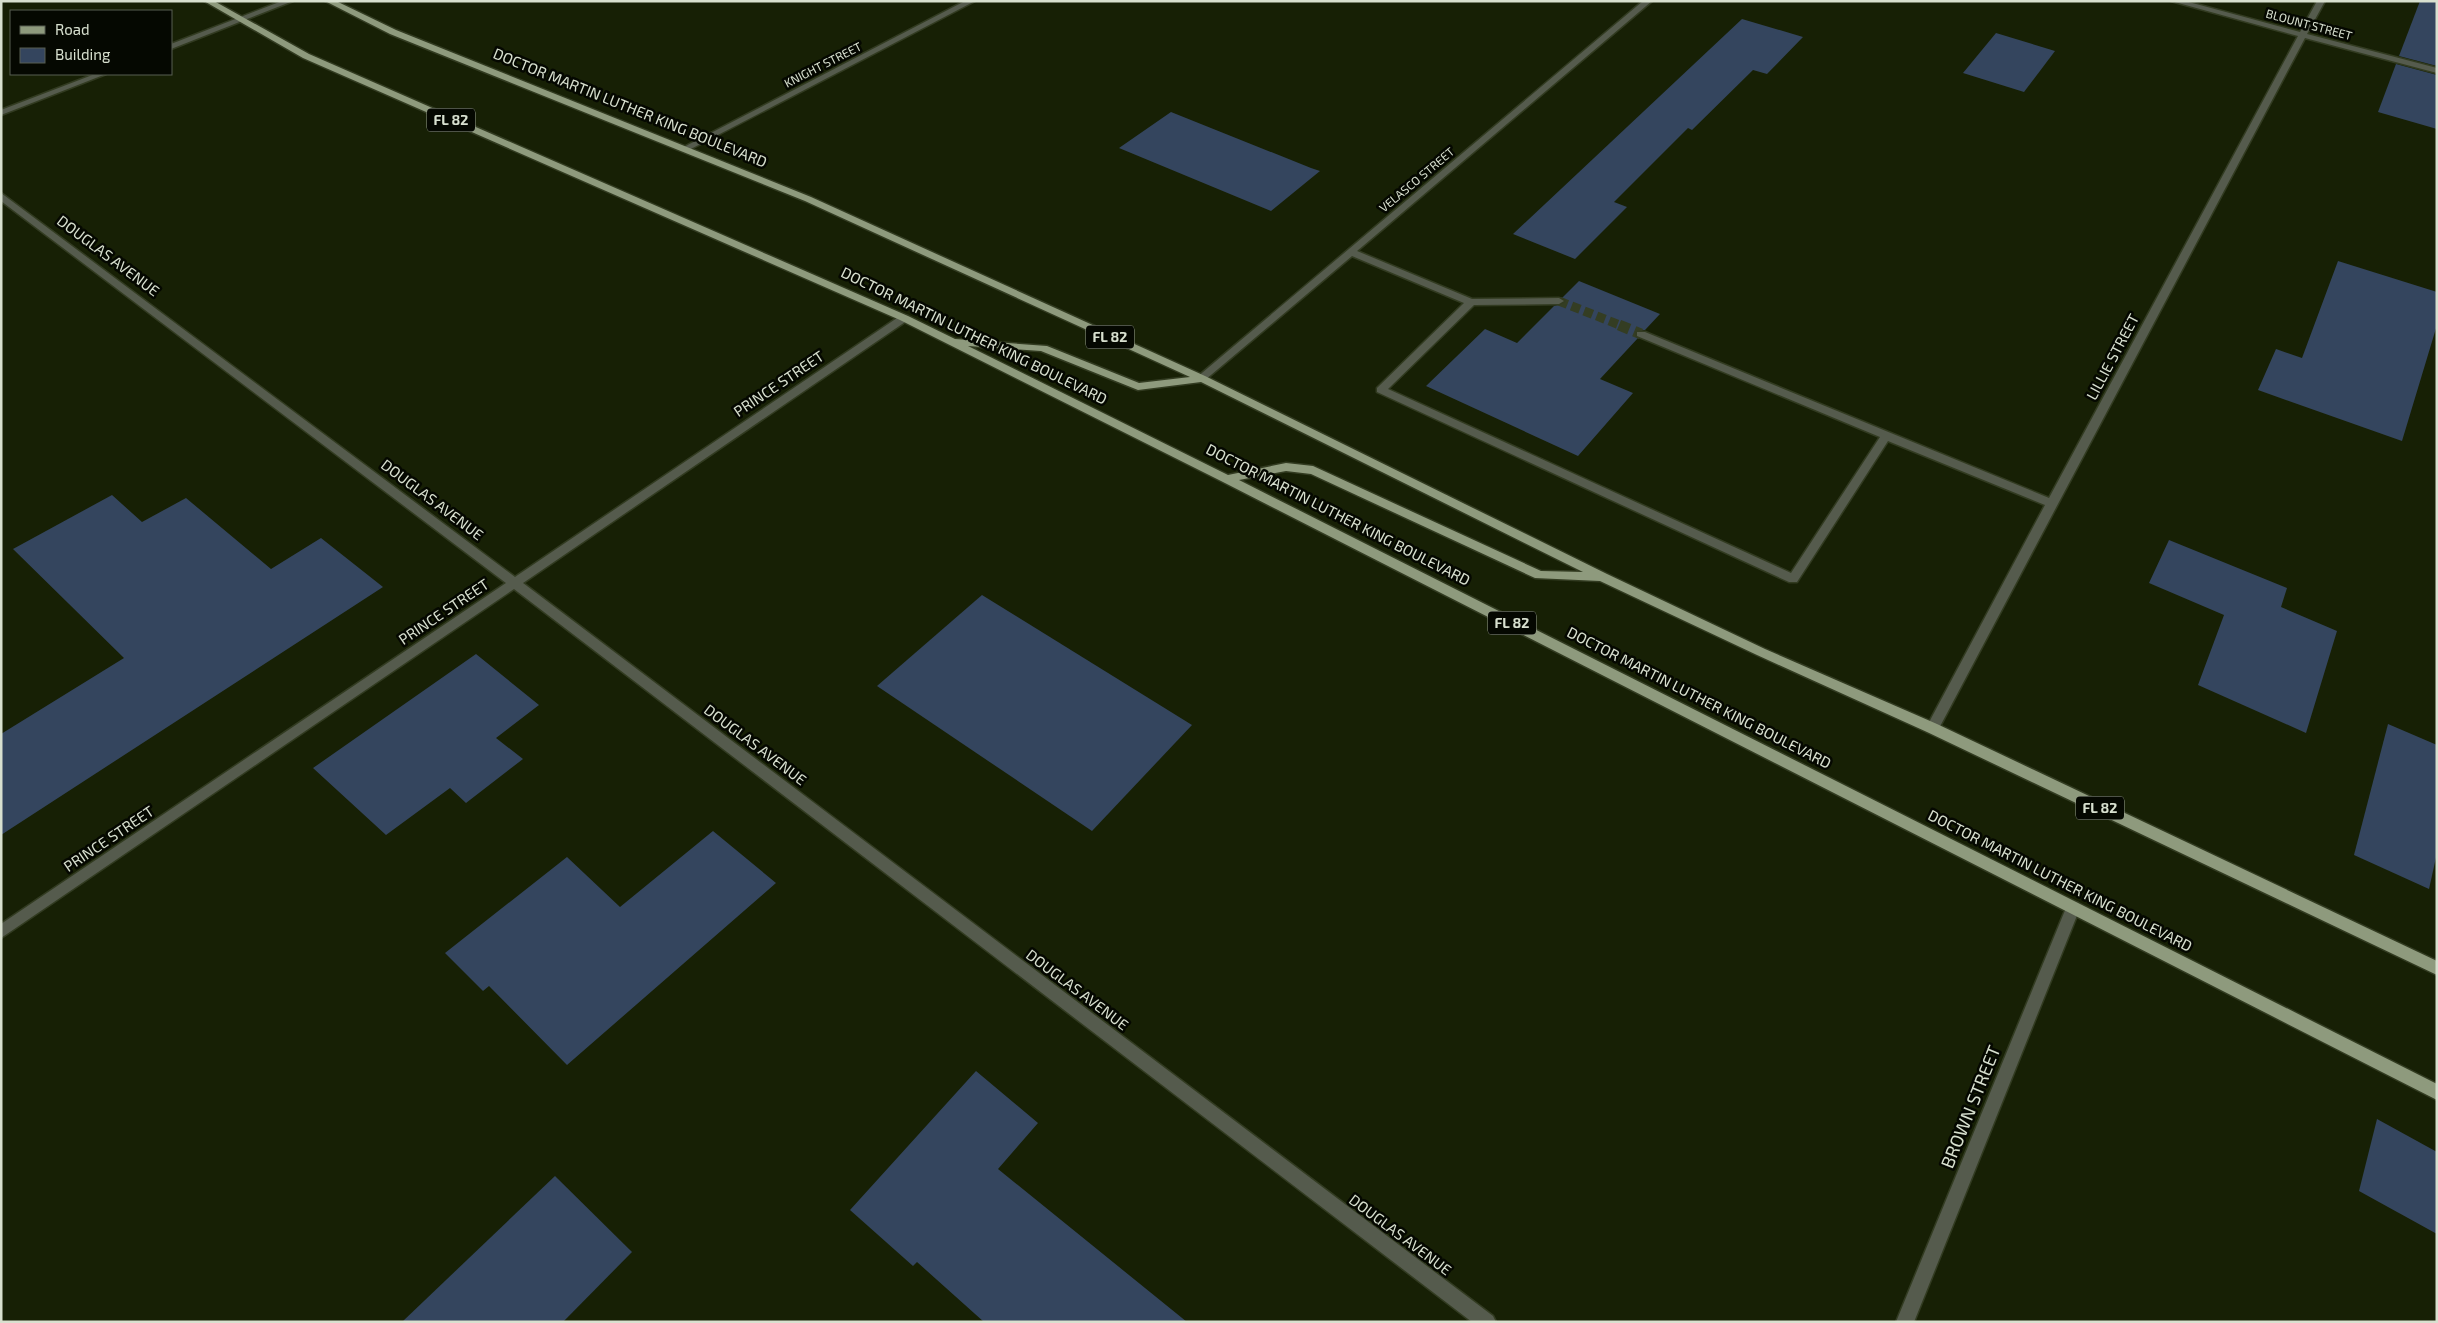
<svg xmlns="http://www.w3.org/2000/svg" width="2438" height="1323" viewBox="0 0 2438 1323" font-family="'Exo 2',sans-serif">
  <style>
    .building { fill: #34455e }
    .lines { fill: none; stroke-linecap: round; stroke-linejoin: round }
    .minor-tunnel-far1 { stroke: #343d23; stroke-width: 9; stroke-dasharray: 9 4.5; stroke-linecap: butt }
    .minor-tunnel { stroke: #343d23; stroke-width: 11; stroke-dasharray: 11 5.5; stroke-linecap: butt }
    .minor-casing { stroke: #323b21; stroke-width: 3 }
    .major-casing { stroke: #323b21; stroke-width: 3 }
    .minor { fill: #555b4d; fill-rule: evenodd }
    .major { fill: #8e9a7d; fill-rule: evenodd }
    .labels { text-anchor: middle; stroke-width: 5; stroke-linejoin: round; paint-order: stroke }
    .far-street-label { font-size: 12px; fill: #d8e0cf; stroke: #050801 }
    .shield { fill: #050801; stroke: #999f91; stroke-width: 1 }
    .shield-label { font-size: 14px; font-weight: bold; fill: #d8e0cf }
    .street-label { font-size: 15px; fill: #d8e0cf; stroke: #050801 }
    .near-street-label { font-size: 18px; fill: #d8e0cf; stroke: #050801 }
  </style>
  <rect width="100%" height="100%" fill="#172005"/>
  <!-- building -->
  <g class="building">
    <polygon points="2420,1 2437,1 2437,66 2399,56"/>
    <polygon points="1742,19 1803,37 1767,74 1753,70 1692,130 1688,128 1614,202 1627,207 1575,259 1513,234"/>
    <polygon points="1996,33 2055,51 2024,92 1963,73"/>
    <polygon points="2396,64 2437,75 2437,129 2378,112"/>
    <polygon points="1171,112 1311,168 1320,171 1271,211 1119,148"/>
    <polygon points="2338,261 2437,292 2437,325 2402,441 2258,390 2276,349 2302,358"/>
    <polygon points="1579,281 1660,314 1645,330 1636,331 1635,336 1638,338 1600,379 1633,393 1578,456 1426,386 1485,329 1517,343 1554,306 1565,303 1566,300 1562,298"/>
    <polygon points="112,495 142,522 186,498 271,569 321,538 383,587 1,835 1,734 124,658 13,549"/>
    <polygon points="2169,540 2287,588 2281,607 2337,631 2306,733 2198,685 2224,615 2149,583"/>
    <polygon points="982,595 1192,725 1092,831 877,686"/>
    <polygon points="476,654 539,705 496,738 523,759 466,803 450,788 386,835 313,768"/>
    <polygon points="2388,724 2437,745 2437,853 2429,889 2354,855"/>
    <polygon points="713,831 776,883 567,1065 489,986 483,991 445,953 567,857 620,907"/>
    <polygon points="976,1071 1038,1123 998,1169 1187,1322 984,1322 917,1262 913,1266 850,1210"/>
    <polygon points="2377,1119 2437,1152 2437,1234 2359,1191"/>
    <polygon points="555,1176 632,1252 563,1322 402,1322"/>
  </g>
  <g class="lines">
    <!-- minor-tunnel-far1 -->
    <polyline class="minor-tunnel-far1" points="1559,301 1622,326"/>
    <!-- minor-tunnel -->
    <polyline class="minor-tunnel" points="1619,325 1641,334"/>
    <defs>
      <g id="minor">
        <polygon points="282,1 293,1 171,49 171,44"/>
        <polygon points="965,1 975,1 687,151 680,149"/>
        <polygon points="1643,1 1652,1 1357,251 1472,299 1559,298 1564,301 1559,304 1474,305 1388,389 1791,573 1880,437 1637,336 1637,332 1645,332 2049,498 2298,36 2171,1 2185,1 2300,32 2317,1 2325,1 2307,34 2437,68 2437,73 2305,38 1937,732 1927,732 1926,728 2045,505 1888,441 1797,582 1789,582 1377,392 1377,388 1464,303 1352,256 1205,380 1201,381 1196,378"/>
        <polygon points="95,74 106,74 1,115 1,110"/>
        <polygon points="1,193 515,577 900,316 908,316 908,320 523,583 1493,1316 1496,1322 1472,1322 514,589 1,938 1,924 506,583 1,201"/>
        <polygon points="2073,902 2078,903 2080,908 1914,1322 1896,1322 2066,908 2068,903"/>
      </g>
      <path id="major" d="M 204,1 L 214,1 L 309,54 L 908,316 L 955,339 L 1047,346 L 1139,383 L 1190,377 L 805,201 L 390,34 L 325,1 L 336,1 L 396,30 L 811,197 L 1205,376 L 1607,574 L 1765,649 L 1937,724 L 2437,961 L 2437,975 L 1927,732 L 1757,655 L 1600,581 L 1535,578 L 1311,474 L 1286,471 L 1239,480 L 2437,1084 L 2437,1100 L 1223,482 L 900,320 L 303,58 ZM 968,346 L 1041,351 L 1138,390 L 1201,382 L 1583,572 L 1541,571 L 1313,466 L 1286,463 L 1228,475 Z"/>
    </defs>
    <!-- minor casing -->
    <use href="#minor" class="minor-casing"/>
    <!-- major casing -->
    <use href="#major" class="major-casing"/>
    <!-- minor -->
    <use href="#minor" class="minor"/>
    <!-- major -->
    <use href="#major" class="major"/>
  </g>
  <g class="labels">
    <!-- far-street labels -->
    <g class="far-street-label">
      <text transform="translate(2309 25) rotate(15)" y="4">BLOUNT STREET</text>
      <text transform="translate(823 65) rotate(-27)" y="4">KNIGHT STREET</text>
      <text transform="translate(1417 180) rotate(-40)" y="4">VELASCO STREET</text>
    </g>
    <!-- shield labels -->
    <g class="shield">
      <rect x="427" y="108.5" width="48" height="23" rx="4"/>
      <rect x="1086" y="325.5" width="48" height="23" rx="4"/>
      <rect x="1488" y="611.5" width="48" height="23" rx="4"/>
      <rect x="2076" y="796.5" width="48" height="23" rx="4"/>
    </g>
    <g class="shield-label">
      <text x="451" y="125">FL 82</text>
      <text x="1110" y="342">FL 82</text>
      <text x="1512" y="628">FL 82</text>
      <text x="2100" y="813">FL 82</text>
    </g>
    <!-- street labels -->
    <g class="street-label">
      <text transform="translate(630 108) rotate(22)" y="5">DOCTOR MARTIN LUTHER KING BOULEVARD</text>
      <text transform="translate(108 256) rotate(37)" y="5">DOUGLAS AVENUE</text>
      <text transform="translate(974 336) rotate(26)" y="5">DOCTOR MARTIN LUTHER KING BOULEVARD</text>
      <text transform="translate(2113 357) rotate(-62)" y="5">LILLIE STREET</text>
      <text transform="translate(779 384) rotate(-34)" y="5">PRINCE STREET</text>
      <text transform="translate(432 500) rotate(37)" y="5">DOUGLAS AVENUE</text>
      <text transform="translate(1338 515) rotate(27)" y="5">DOCTOR MARTIN LUTHER KING BOULEVARD</text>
      <text transform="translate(444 612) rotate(-34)" y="5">PRINCE STREET</text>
      <text transform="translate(1699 698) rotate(27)" y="5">DOCTOR MARTIN LUTHER KING BOULEVARD</text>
      <text transform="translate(755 745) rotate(37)" y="5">DOUGLAS AVENUE</text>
      <text transform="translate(109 839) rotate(-34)" y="5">PRINCE STREET</text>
      <text transform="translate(2060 881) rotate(27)" y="5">DOCTOR MARTIN LUTHER KING BOULEVARD</text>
      <text transform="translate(1077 990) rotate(37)" y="5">DOUGLAS AVENUE</text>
      <text transform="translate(1400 1235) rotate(37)" y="5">DOUGLAS AVENUE</text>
    </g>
    <!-- near-street labels -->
    <g class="near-street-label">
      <text transform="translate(1971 1107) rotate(-68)" y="6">BROWN STREET</text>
    </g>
  </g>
  <!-- border -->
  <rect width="2438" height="1323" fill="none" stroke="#d8e0cf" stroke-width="5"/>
  <!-- legend -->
  <rect x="10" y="10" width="162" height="65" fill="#050801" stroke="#595e53"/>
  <rect x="20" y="26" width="25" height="8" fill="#8e9a7d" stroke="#595e53"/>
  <text x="55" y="35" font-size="15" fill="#d8e0cf">Road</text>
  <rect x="20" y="48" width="25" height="15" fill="#34455e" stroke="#595e53"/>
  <text x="55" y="60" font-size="15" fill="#d8e0cf">Building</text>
</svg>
